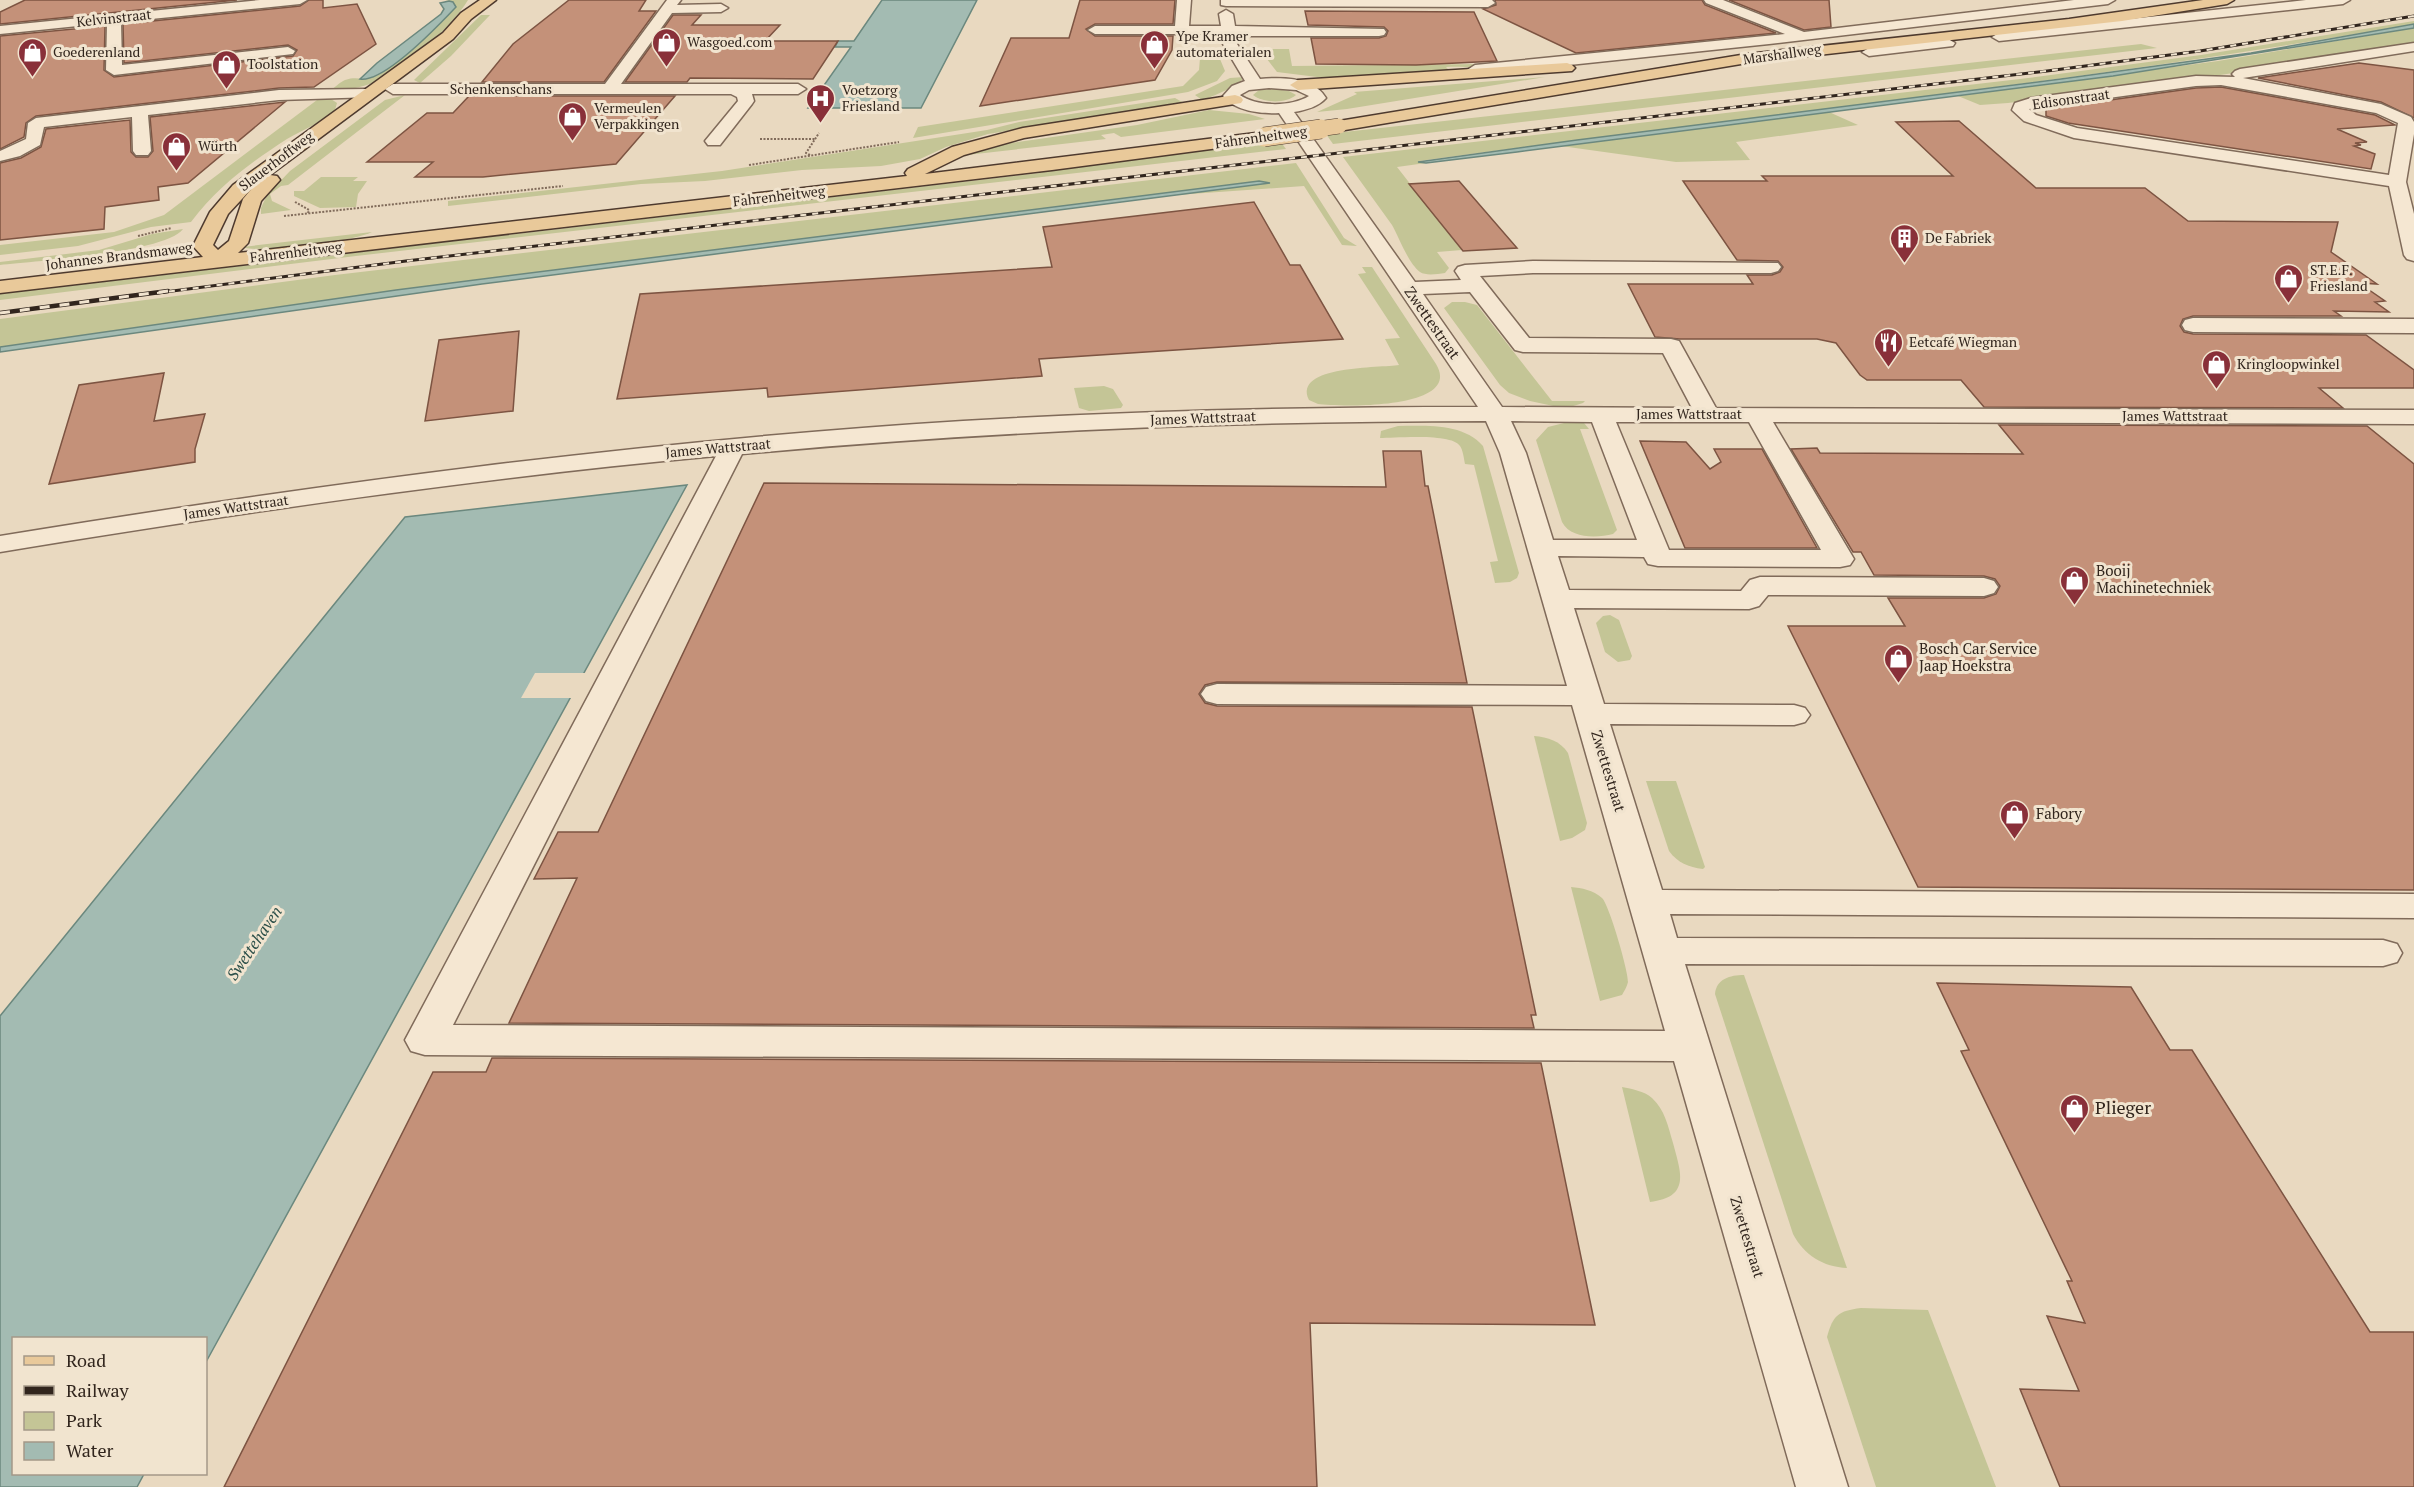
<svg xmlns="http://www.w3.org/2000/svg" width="2414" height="1487" viewBox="0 0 2414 1487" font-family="'PT Serif',serif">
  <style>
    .green { fill: #c4c596 }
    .water { fill: #a3bbb2; stroke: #6b887e; stroke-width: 1.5 }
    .pier { fill: #e9d9c0 }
    .building { fill: #c49179; stroke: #7d5442; stroke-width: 1.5 }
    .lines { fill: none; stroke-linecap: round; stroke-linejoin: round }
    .minor-casing { stroke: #806b5a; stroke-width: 3 }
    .major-casing { stroke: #4e3a2e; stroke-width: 3 }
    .path { stroke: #806b5a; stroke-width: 2; stroke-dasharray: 2 1.5; stroke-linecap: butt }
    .minor { fill: #f5e7d2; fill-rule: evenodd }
    .major { fill: #e9c99a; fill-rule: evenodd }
    .rail-far1-casing { stroke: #31251d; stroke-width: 3 }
    .rail-casing { stroke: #31251d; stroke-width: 4.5 }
    .rail-far1 { stroke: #f1e4cf; stroke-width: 2; stroke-dasharray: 6; stroke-linecap: butt }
    .rail { stroke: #f1e4cf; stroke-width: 3; stroke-dasharray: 10; stroke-linecap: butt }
    .major-bridge-far1-casing { stroke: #4e3a2e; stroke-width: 16; stroke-linecap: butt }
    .major-bridge-casing { stroke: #4e3a2e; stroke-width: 20; stroke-linecap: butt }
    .major-bridge-far1 { stroke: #e9c99a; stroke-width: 15 }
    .major-bridge { stroke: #e9c99a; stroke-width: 19 }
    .labels { text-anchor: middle; stroke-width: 6; stroke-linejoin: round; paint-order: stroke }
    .far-street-label { font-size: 14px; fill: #31251d; stroke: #f1e4cf }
    .far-poi-label { font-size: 14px; fill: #31251d; stroke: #f1e4cf; text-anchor: start }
    .street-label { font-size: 15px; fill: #31251d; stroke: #f1e4cf }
    .poi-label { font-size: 15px; fill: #31251d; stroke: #f1e4cf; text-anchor: start }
    .water-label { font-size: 16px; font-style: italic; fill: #2d504a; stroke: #f1e4cf }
    .near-poi-label { font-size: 18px; fill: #31251d; stroke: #f1e4cf; text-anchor: start }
  </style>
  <rect width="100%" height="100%" fill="#e9d9c0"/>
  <!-- green -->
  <g class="green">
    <path d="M 445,0 L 468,0 C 452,27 404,70 375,82 C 361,88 345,90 330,91 C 334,88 340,82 345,80 C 359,75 363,83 380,74 C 408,57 431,26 453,2 Z"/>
    <polygon points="481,15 490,15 451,56 420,83 414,80"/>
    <path d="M 2414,21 L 2414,24 C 2084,82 1751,116 1419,161 L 1426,163 L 1397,167 L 1462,250 L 1437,252 L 1449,268 L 1445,273 C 1437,274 1426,276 1420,272 C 1408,263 1399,237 1392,225 L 1343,157 L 2020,79 L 2201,55 Z"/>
    <polygon points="2414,28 2414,45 2214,76 2008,103 1980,105 1958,96 2218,61"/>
    <polygon points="2141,44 2157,48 1333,144 1326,134"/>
    <path d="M 1259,49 L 1289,49 L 1292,66 L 1483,64 L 1486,67 C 1471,68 1460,66 1446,67 L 1449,70 L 1325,78 L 1277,72 Z"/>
    <polygon points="1200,58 1220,59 1225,71 1217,81 1188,92 913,138 918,127 1183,86 1199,70"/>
    <path d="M 1244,77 C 1240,85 1212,97 1202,100 L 1195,95 L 1230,78 Z"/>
    <polygon points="1545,77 1347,109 1317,112 1357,94 1354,92"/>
    <path d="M 1274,89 L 1289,91 L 1296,95 C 1286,104 1263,103 1253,95 L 1259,90 Z"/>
    <polygon points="405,95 288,185 281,186 270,194 272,201 291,210 261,214 261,208 267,195 290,171 385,100"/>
    <path d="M 321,97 L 331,99 L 337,103 L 335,110 C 322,123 302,130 287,139 C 250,163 218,186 191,222 L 151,227 L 78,246 L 0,255 L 0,245 L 114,232 L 164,215 Z"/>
    <polygon points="1175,98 1184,103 988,134 946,147 920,159 881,166 802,170 705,181 641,184 448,206 448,201 722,171 987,130 1019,122"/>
    <polygon points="1209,110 1249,114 1265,119 1121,137 1114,133 1101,135 1106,139 967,155 1004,144 1137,125"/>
    <polygon points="1829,112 1858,125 1736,142 1750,160 1676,162 1561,146"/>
    <polygon points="1280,141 1286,149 356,256 0,300 0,294 1040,173 1039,171"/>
    <polygon points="1296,163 1344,238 1357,246 1342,245 1304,186 1176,195 1270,183 1259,181 396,290 0,347 0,319 335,275"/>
    <polygon points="321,177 358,177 353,181 367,181 358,194 356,207 320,208 294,196 294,191 304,191"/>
    <path d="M 183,229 C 165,253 34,261 0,265 L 0,262 L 99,250 L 152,234 Z"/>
    <path d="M 372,232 C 354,241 261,254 242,247 Z"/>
    <path d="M 1362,267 L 1372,267 L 1436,364 C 1464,410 1340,407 1318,404 L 1309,400 C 1292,365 1381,368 1399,365 L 1385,339 L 1400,338 L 1358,274 L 1366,273 Z"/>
    <polygon points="1452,302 1465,302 1477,305 1552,401 1585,401 1583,403 1570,407 1558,407 1530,401 1509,393 1500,385 1444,308"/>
    <polygon points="1104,386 1113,389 1123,405 1121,408 1089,411 1079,408 1074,388"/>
    <path d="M 1572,421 L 1584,423 L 1589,429 L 1580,429 L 1617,530 L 1613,534 C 1597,538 1571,539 1562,522 L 1536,440 L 1548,427 Z"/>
    <path d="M 1398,426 C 1426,426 1463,423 1483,446 L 1519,573 L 1517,578 L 1510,582 L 1495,583 L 1490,562 L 1498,561 L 1474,465 L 1465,464 C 1464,459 1463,450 1460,446 C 1452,433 1395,438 1380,438 L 1381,431 Z"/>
    <polygon points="1610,615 1619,620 1632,656 1630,660 1618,662 1605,652 1596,623 1603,616"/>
    <path d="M 1534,736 C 1548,737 1560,741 1568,753 L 1587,823 L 1585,830 L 1572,838 L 1560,841 Z"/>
    <path d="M 1646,781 L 1676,781 L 1705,867 L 1703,869 C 1688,867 1678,863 1669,851 Z"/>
    <path d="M 1571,887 C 1582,888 1593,890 1602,898 C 1609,904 1629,973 1628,982 C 1627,987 1624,991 1622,995 L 1600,1001 Z"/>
    <path d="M 1744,975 L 1847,1268 C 1823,1267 1804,1255 1793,1234 L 1715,994 C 1716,979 1730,975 1744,975 Z"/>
    <path d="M 1622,1087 C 1632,1089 1644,1091 1652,1098 C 1665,1110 1668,1126 1673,1143 C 1681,1173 1691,1197 1650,1202 Z"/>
    <path d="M 1861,1308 L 1928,1310 L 1996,1487 L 1876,1487 L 1827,1337 C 1833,1315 1838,1311 1861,1308 Z"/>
  </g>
  <!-- water -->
  <g class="water">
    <polygon points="882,0 977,0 921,108 808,108 851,47 835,47 838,41 854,41"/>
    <path d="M 449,1 L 453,2 L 456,7 C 439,25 384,83 360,79 L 377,63 L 441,14 L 444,9 L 440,3 Z"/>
    <polygon points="2414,24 2414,28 2113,76 1517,152 1426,163 1418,162 1577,140 2061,79 2251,53"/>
    <polygon points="1259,181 1270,183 482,284 0,352 0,347 396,290"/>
    <polygon points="687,485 206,1362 206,1338 14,1338 14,1474 144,1474 137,1487 0,1487 0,1016 405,517"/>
  </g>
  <!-- pier -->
  <polygon class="pier" points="535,673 587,673 574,698 521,698"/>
  <!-- building -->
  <g class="building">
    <polygon points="25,0 237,0 0,24 0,12"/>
    <polygon points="309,0 323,0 323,8 357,4 376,44 314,87 279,88 36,116 26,123 24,137 0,149 0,36 105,26 104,70 114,77 293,56 297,50 288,45 124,63 123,24 300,6"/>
    <polygon points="569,0 646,0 639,11 656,11 604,82 482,82 513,44"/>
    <polygon points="1080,0 1175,0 1173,24 1095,24 1086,29 1095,36 1173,36 1172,50 1155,80 980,106 1011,38 1069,38"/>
    <polygon points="1495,0 1702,0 1705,5 1776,33 1576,53 1483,9 1496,5"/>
    <polygon points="1729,0 1829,0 1831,27 1804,30"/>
    <polygon points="1305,11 1474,12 1497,61 1416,65 1316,64 1311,38 1379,38 1386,36 1388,31 1384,27 1308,25"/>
    <polygon points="673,15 701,15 692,25 780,25 765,41 838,41 813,79 690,78 687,82 625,82"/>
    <polygon points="2359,63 2414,70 2414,118 2381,102 2258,78"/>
    <polygon points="2221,87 2375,115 2395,125 2337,129 2367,142 2355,143 2361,145 2354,146 2375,154 2371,169 2068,123 2046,116 2046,109 2196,88"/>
    <polygon points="469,96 675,96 616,164 483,177 415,177 433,162 367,162 427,113 453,113"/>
    <polygon points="285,102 188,183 158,187 159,200 105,207 104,229 0,240 0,163 21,158 41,147 46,129 130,120 131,152 136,157 148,157 153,151 150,117"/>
    <polygon points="1959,121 2036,188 2145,188 2188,221 2338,222 2331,252 2377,284 2359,283 2385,301 2375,302 2389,312 2334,311 2341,316 2193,316 2183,319 2180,326 2184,332 2193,334 2366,335 2414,370 2414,388 2319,388 2343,408 1984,407 1961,380 1867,380 1860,375 1836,343 1817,339 1680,339 1655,337 1628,284 1753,284 1747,275 1772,275 1780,272 1783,267 1778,261 1737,260 1683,181 1767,181 1762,176 1953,176 1896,122"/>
    <polygon points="1459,181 1517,248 1463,251 1409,184"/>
    <polygon points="1254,202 1290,265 1300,265 1343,339 1039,359 1042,376 768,397 767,388 617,399 640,294 1052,267 1043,227"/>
    <polygon points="519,331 513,411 425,421 439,340"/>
    <polygon points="164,373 154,421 205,414 195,449 195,462 49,484 79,385"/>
    <polygon points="1999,425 2367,426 2414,464 2414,890 1918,887 1788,626 1905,626 1888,598 1984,598 1996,594 2000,586 1995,579 1984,576 1874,575 1861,552 1853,552 1791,449 1817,448 1820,453 2023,454"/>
    <polygon points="1640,441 1686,442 1710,469 1721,462 1714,449 1762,449 1817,548 1685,548"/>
    <polygon points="1383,451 1421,451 1425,486 1428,486 1467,683 1217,682 1205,685 1199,694 1205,703 1217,706 1472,707 1536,1015 1531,1015 1534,1028 509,1023 577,878 534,879 558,832 598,832 764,483 1386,487"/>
    <polygon points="1937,983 2131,987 2170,1050 2192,1050 2370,1332 2414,1332 2414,1487 2060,1487 2020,1389 2079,1391 2047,1316 2085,1323 2067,1281 2072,1281 1961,1051 1969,1050"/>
    <polygon points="492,1058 1541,1063 1595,1325 1310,1323 1317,1487 224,1487 433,1072 486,1072"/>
  </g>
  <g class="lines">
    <defs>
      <g id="minor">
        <polygon points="260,0 307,0 300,4 121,22 122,65 288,47 295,51 293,54 114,75 106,70 107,23 0,34 0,26"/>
        <polygon points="667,0 681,0 677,5 721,4 728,8 721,12 672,13 621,84 798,84 806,89 798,94 752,94 754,101 752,104 720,145 708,145 705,141 738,101 737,97 731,94 393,94 385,89 393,84 605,84"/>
        <path d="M 1177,0 L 1191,0 L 1189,26 L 1221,26 L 1219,14 L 1226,10 L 1233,14 L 1235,26 L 1384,29 L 1386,32 L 1384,35 L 1379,36 L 1236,36 L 1237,44 L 1260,79 C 1282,77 1314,77 1326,98 C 1318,107 1306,110 1294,112 L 1415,282 L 1461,280 L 1455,271 L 1458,267 L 1465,265 L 1533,261 L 1778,263 L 1781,267 L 1778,271 L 1771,273 L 1533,273 L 1480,276 L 1529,338 L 1671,339 L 1679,341 L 1716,408 L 2414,410 L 2414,424 L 1773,422 L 1854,559 L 1850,565 L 1840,567 L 1658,566 L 1648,564 L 1644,557 L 1558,556 L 1569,590 L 1741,591 L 1750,580 L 1760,577 L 1984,578 L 1994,581 L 1998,587 L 1994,593 L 1984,596 L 1768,595 L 1759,606 L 1749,609 L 1574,608 L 1604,704 L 1794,705 L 1805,708 L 1810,715 L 1805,722 L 1794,725 L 1610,724 L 1662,890 L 2414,894 L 2414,918 L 1670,914 L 1677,938 L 2383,940 L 2397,944 L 2402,953 L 2397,962 L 2383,966 L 1685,964 L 1848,1487 L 1796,1487 L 1674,1061 L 425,1055 L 411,1051 L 405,1040 L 716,456 C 476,478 238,513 0,552 L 0,536 C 319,484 640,441 963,421 C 1135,411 1306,407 1478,407 L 1279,113 C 1261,114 1235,111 1223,96 L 1232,86 L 1245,81 L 1223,44 L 1222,34 L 1095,34 L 1088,30 L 1095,26 L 1175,26 ZM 1269,88 L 1296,90 L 1309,96 C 1291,107 1257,107 1240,95 L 1249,90 ZM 1470,292 L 1515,350 L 1523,352 L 1663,353 L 1692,408 L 1502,407 L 1423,294 ZM 1486,421 L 1500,453 L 1567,686 L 1217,684 L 1206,687 L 1201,694 L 1206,701 L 1217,704 L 1572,705 L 1665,1031 L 453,1025 L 742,454 C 990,431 1238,421 1486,421 ZM 1511,421 L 1592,422 L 1637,540 L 1553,540 L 1526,453 ZM 1616,422 L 1749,422 L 1821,550 L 1669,550 Z"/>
        <polygon points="1221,0 1492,0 1495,3 1488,7 1226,6 1221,5"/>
        <polygon points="1704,0 1723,0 1804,32 2074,0 2115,0 2108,4 1769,44 1475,75 1467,70 1475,65 1785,34 1706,3"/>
        <polygon points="2306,0 2350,0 2343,4 1999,41 1992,37 1999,33"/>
        <polygon points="1948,39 1955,43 1953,46 1869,56 1862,52 1869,48"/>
        <path d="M 2414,43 L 2414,51 L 2243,78 L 2381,104 L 2411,117 L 2414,122 L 2414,134 L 2406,182 L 2414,214 L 2414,261 L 2407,259 L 2404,255 L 2389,186 L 2074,138 L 2024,121 L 2012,110 L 2015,103 L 2031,98 L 2196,76 L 2235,77 L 2232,74 L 2235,71 L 2240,69 ZM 2221,85 L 2376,113 L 2398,123 L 2389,175 L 2077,128 L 2036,115 L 2029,109 L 2196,86 Z"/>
        <polygon points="367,89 373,91 375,94 373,97 279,100 148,115 151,151 148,155 136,155 133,151 132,117 44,127 40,145 20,156 0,161 0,151 26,139 28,123 36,118 279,90"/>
        <polygon points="2193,318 2414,319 2414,333 2193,332 2185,330 2182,325 2185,320"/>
      </g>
      <g id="major">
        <path d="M 480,0 L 496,0 L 471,19 L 453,39 L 270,175 L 277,176 L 280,180 L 261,201 L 248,243 L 238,253 L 907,176 L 905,173 L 908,169 L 952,147 L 1023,128 L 1235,95 L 1241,97 L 1243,100 L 1241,103 L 1024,138 L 964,155 L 925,174 L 1264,132 L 1270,133 L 1272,137 L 1270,141 L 1264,142 L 1052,170 L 0,293 L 0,281 L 203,257 L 193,246 L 210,212 L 233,185 L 443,33 L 461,13 ZM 254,186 L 243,199 L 229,241 L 218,250 L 213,245 L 228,214 Z"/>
        <polygon points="2203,0 2234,0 2227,4 2122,21 1747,63 1339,131 1331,126 1339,121 1747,54 2069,19"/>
        <polygon points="1567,63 1572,65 1575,68 1572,71 1298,90 1290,85 1298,80"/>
      </g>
    </defs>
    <!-- minor casing -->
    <use href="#minor" class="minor-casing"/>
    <!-- major casing -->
    <use href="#major" class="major-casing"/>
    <!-- path -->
    <g class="path">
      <polyline points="760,139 816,139"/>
      <polyline points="810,155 806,153 819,133"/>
      <polyline points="749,165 899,142"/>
      <polyline points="295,202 309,210 308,213"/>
      <polyline points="284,216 563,186"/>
      <polyline points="138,236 172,228"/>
    </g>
    <!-- minor -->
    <use href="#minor" class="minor"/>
    <!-- major -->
    <use href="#major" class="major"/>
    <defs>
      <polyline id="rail-far1" points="157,293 406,261 2047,71 2200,51 2414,16"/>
      <polyline id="rail" points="0,313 168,291"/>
    </defs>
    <!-- rail-far1 casing -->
    <use href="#rail-far1" class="rail-far1-casing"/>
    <!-- rail casing -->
    <use href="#rail" class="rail-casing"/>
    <!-- rail-far1 -->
    <use href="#rail-far1" class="rail-far1"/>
    <!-- rail -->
    <use href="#rail" class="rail"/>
    <defs>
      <polyline id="major-bridge-far1" points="1311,130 1339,126"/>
      <polyline id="major-bridge" points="1264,137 1321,129"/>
    </defs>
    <!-- major-bridge-far1 casing -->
    <use href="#major-bridge-far1" class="major-bridge-far1-casing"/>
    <!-- major-bridge casing -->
    <use href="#major-bridge" class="major-bridge-casing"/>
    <!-- major-bridge-far1 -->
    <use href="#major-bridge-far1" class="major-bridge-far1"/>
    <!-- major-bridge -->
    <use href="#major-bridge" class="major-bridge"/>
  </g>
  <!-- icons -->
  <defs>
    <symbol id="shop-pin" viewBox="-11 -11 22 30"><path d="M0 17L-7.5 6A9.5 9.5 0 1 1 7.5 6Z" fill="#893039" stroke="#f1e4cf"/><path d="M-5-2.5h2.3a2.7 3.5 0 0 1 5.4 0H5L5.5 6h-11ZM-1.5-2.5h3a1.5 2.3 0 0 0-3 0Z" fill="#fff"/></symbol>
    <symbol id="hospital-pin" viewBox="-11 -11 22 30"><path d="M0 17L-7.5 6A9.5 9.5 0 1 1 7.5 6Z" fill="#893039" stroke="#f1e4cf"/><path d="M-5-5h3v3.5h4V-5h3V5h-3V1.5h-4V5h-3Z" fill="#fff"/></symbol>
    <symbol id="building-pin" viewBox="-11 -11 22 30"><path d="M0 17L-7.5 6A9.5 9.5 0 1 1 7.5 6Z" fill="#893039" stroke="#f1e4cf"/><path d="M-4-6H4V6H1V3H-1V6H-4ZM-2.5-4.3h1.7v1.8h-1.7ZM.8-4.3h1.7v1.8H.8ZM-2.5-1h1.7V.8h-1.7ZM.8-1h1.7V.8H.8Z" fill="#fff"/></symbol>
    <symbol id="restaurant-pin" viewBox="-11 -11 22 30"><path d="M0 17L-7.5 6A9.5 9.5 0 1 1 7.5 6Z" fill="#893039" stroke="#f1e4cf"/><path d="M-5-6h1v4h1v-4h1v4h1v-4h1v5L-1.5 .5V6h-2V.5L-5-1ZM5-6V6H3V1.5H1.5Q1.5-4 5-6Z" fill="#fff"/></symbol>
  </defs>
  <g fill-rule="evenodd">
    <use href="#shop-pin" x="650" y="26" width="33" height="45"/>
    <use href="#shop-pin" x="1138" y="28" width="33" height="45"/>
    <use href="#shop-pin" x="16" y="36" width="33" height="45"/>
    <use href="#shop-pin" x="210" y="48" width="33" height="45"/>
    <use href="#hospital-pin" x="804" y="82" width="33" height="45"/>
    <use href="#shop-pin" x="556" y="100" width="33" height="45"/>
    <use href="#shop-pin" x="160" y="130" width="33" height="45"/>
    <use href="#building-pin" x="1888" y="222" width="33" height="45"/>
    <use href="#shop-pin" x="2272" y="262" width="33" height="45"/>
    <use href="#restaurant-pin" x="1872" y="326" width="33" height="45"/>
    <use href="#shop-pin" x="2200" y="348" width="33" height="45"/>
    <use href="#shop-pin" x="2058" y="564" width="33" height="45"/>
    <use href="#shop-pin" x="1882" y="642" width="33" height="45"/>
    <use href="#shop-pin" x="1998" y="798" width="33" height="45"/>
    <use href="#shop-pin" x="2058" y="1092" width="33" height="45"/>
  </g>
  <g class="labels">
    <!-- far-street labels -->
    <g class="far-street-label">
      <text transform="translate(114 18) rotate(-6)" y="5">Kelvinstraat</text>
      <text transform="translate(1782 54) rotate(-8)" y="5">Marshallweg</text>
      <text x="501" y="94">Schenkenschans</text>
      <text transform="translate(2071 99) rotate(-8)" y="5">Edisonstraat</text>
      <text transform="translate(1261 137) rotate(-8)" y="5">Fahrenheitweg</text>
      <text transform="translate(276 161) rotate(-37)" y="5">Slauerhoffweg</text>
      <text transform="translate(779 196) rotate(-7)" y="5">Fahrenheitweg</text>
      <text transform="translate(296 252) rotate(-7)" y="5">Fahrenheitweg</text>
      <text transform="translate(119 256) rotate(-7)" y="5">Johannes Brandsmaweg</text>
      <text x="1689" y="419">James Wattstraat</text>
      <text x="2175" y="421">James Wattstraat</text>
      <text transform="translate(1203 418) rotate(-2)" y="5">James Wattstraat</text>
      <text transform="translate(718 448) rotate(-5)" y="5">James Wattstraat</text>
      <text transform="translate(236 507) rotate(-8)" y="5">James Wattstraat</text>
    </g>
    <!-- far-poi labels -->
    <g class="far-poi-label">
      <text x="1176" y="41">Ype Kramer<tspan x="1176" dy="16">automaterialen</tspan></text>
      <text x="687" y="47">Wasgoed.com</text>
      <text x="53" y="57">Goederenland</text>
      <text x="247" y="69">Toolstation</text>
      <text x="842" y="95">Voetzorg<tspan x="842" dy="16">Friesland</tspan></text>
      <text x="594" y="113">Vermeulen<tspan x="594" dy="16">Verpakkingen</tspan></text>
      <text x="198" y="151">Würth</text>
      <text x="1925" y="243">De Fabriek</text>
      <text x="2310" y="275">ST.E.F.<tspan x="2310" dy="16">Friesland</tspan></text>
      <text x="1909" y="347">Eetcafé Wiegman</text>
      <text x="2237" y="369">Kringloopwinkel</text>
    </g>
    <!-- street labels -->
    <g class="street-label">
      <text transform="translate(1432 323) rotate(55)" y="5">Zwettestraat</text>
      <text transform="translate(1608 771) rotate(73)" y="5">Zwettestraat</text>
      <text transform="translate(1747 1237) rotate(73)" y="5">Zwettestraat</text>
    </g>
    <!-- poi labels -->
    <g class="poi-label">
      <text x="2096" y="576">Booij<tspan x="2096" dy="17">Machinetechniek</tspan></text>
      <text x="1919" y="654">Bosch Car Service<tspan x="1919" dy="17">Jaap Hoekstra</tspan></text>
      <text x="2036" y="819">Fabory</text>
    </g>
    <!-- water labels -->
    <g class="water-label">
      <text transform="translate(254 943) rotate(-56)" y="6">Swettehaven</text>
    </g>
    <!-- near-poi labels -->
    <g class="near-poi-label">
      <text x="2095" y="1114">Plieger</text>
    </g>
  </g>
  <!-- legend -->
  <rect x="12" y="1337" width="195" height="138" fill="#f1e4cf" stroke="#a49888" stroke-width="1.5"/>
  <rect x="24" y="1356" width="30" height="9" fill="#e9c99a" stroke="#a49888" stroke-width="1.5"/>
  <text x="66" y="1367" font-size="18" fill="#31251d">Road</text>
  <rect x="24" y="1386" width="30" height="9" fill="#31251d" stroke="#a49888" stroke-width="1.5"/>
  <text x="66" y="1397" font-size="18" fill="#31251d">Railway</text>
  <rect x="24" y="1412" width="30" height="18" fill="#c4c596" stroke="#a49888" stroke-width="1.5"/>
  <text x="66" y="1427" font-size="18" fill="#31251d">Park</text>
  <rect x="24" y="1442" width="30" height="18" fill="#a3bbb2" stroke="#a49888" stroke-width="1.5"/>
  <text x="66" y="1457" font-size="18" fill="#31251d">Water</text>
</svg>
